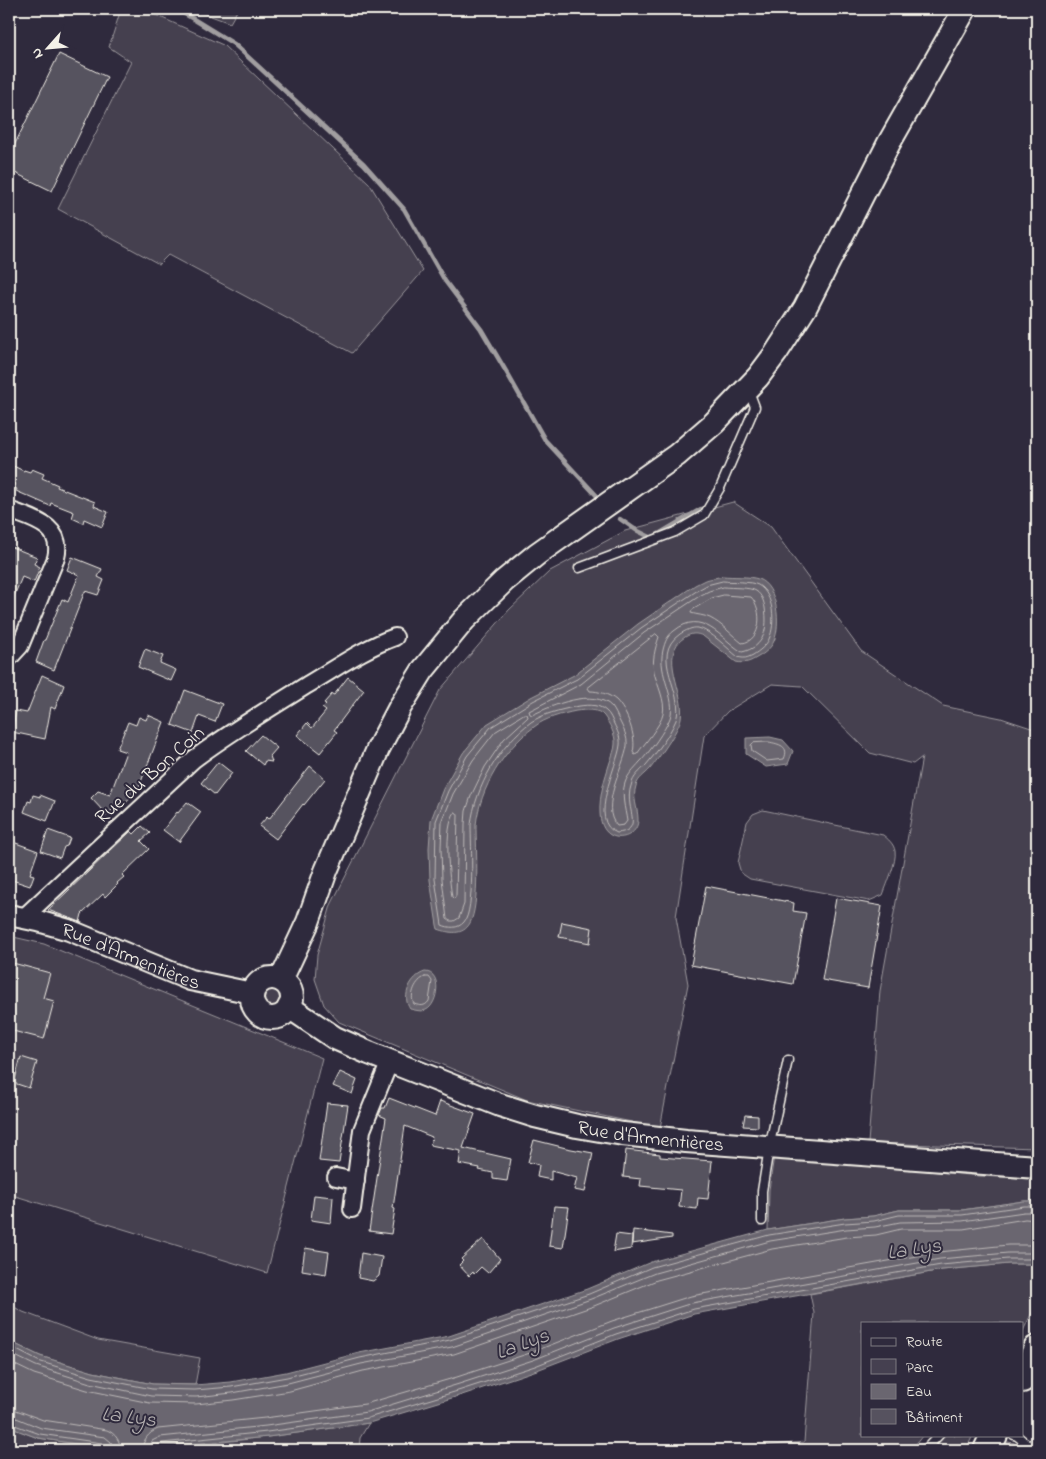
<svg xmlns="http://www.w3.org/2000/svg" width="1046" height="1459" viewBox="0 0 1046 1459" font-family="'Indie Flower',sans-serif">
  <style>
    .green { fill: #454050; stroke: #9c989c }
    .water { fill: #6a6670; stroke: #a19ea0 }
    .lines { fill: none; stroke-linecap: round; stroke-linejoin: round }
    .shore { stroke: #bdb9b8; stroke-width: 1 }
    .stream { stroke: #a19ea0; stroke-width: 4.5 }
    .building { fill: #56525f; stroke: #f4f1e8 }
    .service-casing { stroke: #f4f1e8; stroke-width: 11 }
    .minor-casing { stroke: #f4f1e8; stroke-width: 20 }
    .tertiary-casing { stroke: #f4f1e8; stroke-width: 24 }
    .secondary-casing { stroke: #f4f1e8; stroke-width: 26 }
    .trunk-casing { stroke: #f4f1e8; stroke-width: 30 }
    .service { stroke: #2f2a3d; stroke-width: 8 }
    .minor { stroke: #2f2a3d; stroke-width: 16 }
    .tertiary { stroke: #2f2a3d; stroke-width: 20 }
    .secondary { stroke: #2f2a3d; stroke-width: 22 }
    .trunk { stroke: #2f2a3d; stroke-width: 26 }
    .labels { text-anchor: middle; stroke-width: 4; stroke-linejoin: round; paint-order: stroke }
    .street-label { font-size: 20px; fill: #f4f1e8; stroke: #2f2a3d }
    .water-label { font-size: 21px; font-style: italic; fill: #b6b2b2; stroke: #2f2a3d }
  </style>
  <rect width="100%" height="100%" fill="#2f2a3d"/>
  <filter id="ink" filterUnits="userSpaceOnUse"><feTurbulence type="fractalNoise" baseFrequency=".02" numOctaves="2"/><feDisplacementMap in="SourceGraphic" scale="10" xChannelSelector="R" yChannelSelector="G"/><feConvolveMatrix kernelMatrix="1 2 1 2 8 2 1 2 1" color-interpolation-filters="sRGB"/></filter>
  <g filter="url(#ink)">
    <!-- green -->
    <g class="green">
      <polygon points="121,9 142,9 223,45 369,183 423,271 352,353 168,255 159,264 58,209 131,62 109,47"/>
      <polygon points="192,9 238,9 230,23"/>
      <polygon points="733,502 771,527 861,651 943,706 1001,718 1037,730 1037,1148 868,1143 880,991 922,757 913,764 870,753 802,686 772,684 728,711 704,736 676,917 688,984 660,1128 527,1100 339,1022 324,1005 315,979 317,955 331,905 440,690 509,610 550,571 625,531"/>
      <path d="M 763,810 L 883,835 C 888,839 894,844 895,851 C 897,861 887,884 883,895 L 869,901 L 750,879 L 741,873 L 738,863 L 747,822 L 753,814 Z"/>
      <polygon points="9,936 44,944 322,1058 267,1273 9,1194"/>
      <circle cx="272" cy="998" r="10"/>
      <polygon points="774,1156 980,1176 1037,1179 1037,1201 1024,1201 962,1210 899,1210 873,1216 845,1218 768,1230 769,1190"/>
      <polygon points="1009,1264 1037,1264 1037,1302 1022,1333 1022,1323 862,1323 862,1435 923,1435 911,1450 724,1450 804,1442 814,1313 810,1294 942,1270"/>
      <polygon points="9,1304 23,1312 98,1340 200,1358 195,1385 153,1384 93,1372 40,1356 9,1341"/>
      <polygon points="369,1423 360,1438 359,1450 175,1450 176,1447 268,1437"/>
      <polygon points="9,1427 38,1438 95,1447 115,1449 115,1450 9,1450"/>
      <polygon points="941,1435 973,1435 966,1450 926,1450"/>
      <polygon points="1008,1442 1014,1443 1023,1450 1004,1450"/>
    </g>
    <!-- water -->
    <g class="water">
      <path d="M 723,576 C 732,577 750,576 758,579 C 778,586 781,625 774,641 C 771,648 764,654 758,657 C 750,662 745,664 736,662 L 703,636 C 696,633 692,633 685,637 C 657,655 686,692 681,718 C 679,730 658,759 650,769 C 645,775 638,778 636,786 C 632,798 638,808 638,819 C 639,841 601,848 600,813 C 599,795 605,778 610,762 C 612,756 615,749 615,744 C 616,735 609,723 604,716 C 598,708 585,710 576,711 C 562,714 545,718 534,727 C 504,749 480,788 476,825 C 476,848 480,905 470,923 C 463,936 449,933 438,929 L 437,925 L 430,880 L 429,848 L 431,820 L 443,789 L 463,753 L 487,724 L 531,697 L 574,675 L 638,624 L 695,585 L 705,580 Z"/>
      <polygon points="770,737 783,740 793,751 788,764 766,767 746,754 746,738"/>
      <path d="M 425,972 C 443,972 438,1005 426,1010 C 421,1012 415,1010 410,1009 C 401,996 411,976 425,972 Z"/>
      <polygon points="1024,1201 1037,1201 1037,1264 1009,1264 942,1270 694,1314 618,1339 537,1370 462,1395 369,1423 268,1437 130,1450 95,1447 38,1438 9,1427 9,1341 40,1356 93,1372 153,1384 195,1385 231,1382 286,1372 359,1353 449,1336 587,1289 651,1262 768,1230 845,1218 873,1216 899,1210 962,1210"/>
    </g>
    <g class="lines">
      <!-- shore -->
      <g class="shore">
        <path d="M 723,581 C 732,582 750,581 758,585 C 774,594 776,624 769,639 C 766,646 759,651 753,655 C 747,658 744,659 738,657 C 728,649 710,630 698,628 C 692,627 685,631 680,634 C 648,656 686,694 676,720 C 669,736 657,752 646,765 C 640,772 633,776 631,786 C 629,791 629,799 630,805 C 632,818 638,831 617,833 C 587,822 618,765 620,745 C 621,738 617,730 614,724 C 612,720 610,714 606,711 C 598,703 584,705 574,707 C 560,710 543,714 531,722 C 500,745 475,787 471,825 C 471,844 475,910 464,922 C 458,929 449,928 442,925 L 435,879 L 436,821 L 448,791 L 467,756 L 491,727 L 533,701 L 577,679 L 641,628 L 698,590 L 707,585 Z"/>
        <path d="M 724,587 C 732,588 750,587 756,591 C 762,595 764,602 765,608 C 768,628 765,647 742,652 C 720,638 702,608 674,631 C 667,636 665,642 663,650 C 657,674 677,698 670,718 C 666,729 649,753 640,762 C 634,769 628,774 625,783 C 621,796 625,808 627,821 L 624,825 L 617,826 C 599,807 624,767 627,746 C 628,737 623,728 619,720 C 617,716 615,711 612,707 C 594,687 551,706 532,715 L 530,714 L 529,711 L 581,684 L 644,633 L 701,595 L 709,591 Z"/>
        <path d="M 724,595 L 751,597 C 763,609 762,641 742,643 C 732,635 722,624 710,618 C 704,615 697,615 691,613 L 692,610 L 712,598 Z"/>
        <path d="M 656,634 L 659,637 C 655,648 652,661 654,672 C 657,685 666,701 663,714 C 661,725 644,744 637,754 L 635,755 L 633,752 C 637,737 627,711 616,700 C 609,694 598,691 590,691 L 588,688 Z"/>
        <polygon points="524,714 527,714 528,717 504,739 485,767 471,796 466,811 465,824 464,904 459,918 454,921 450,921 447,919 442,879 441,848 442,822 453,794 473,760 495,732"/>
        <path d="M 769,742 C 779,744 790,746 784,759 L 767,761 L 752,751 L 751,745 L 753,743 Z"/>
        <path d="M 455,812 L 457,813 L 458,815 L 456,896 L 454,899 L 452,897 C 449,877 443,828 455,812 Z"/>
        <path d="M 425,977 L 429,977 L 432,981 L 429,1001 C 425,1007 420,1006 414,1004 C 409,995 416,980 425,977 Z"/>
        <polyline points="9,1346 38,1361 91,1377 152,1389 195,1390 231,1387 287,1377 360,1358 450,1340 589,1294 652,1267 769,1235 845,1223 874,1221 899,1215 962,1215 1024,1206 1037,1206"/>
        <polyline points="9,1353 36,1366 90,1383 151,1396 196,1397 232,1393 288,1383 361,1364 452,1347 591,1299 655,1273 770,1241 846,1229 875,1227 900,1222 962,1221 1024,1212 1037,1212"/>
        <polyline points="9,1362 34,1374 87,1390 150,1403 196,1404 233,1400 290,1391 363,1371 454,1354 594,1306 657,1280 772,1249 847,1237 876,1235 901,1229 963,1229 1025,1219 1037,1220"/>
        <path d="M 9,1409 L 16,1410 L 43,1420 L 107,1430 C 116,1434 120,1441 121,1450"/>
        <polyline points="9,1416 14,1417 41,1428 105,1437 111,1442 113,1450"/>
        <polyline points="9,1423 40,1434 102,1443 106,1446 107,1450"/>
        <path d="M 142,1450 C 143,1440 148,1433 158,1429 L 265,1418 L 365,1404 L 457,1377 L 530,1353 L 612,1321 L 691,1296 L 939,1252 L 1008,1245 L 1037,1245"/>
        <polyline points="150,1450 152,1441 160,1437 266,1426 367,1412 459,1384 533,1360 614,1328 692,1303 940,1259 1008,1253 1037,1253"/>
        <polyline points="156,1450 157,1445 162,1443 267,1432 368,1418 461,1390 535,1366 616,1334 694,1309 941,1265 1008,1259 1037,1259"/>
      </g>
      <!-- stream -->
      <g class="stream">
        <polyline points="177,9 234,44 364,164 404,209 445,281 481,329 507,373 545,440 597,496"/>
        <polyline points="620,519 636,530 652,538 701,509"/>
      </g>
    </g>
    <!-- building -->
    <g class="building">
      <polygon points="59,54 107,77 52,191 9,170 9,156"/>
      <polygon points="9,464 24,471 24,470 30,472 32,469 44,474 42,478 58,485 57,487 95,502 94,506 108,512 102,527 84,519 83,523 72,518 74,512 51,503 50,506 16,491 17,489 13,488 15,484 9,482"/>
      <polygon points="9,546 37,557 34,564 40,567 34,582 22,577 9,608"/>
      <polygon points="72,557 102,569 98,577 104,580 98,595 85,591 54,670 36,662 44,640 45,640 62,599 68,602 79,575 67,570"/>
      <polygon points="145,649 163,656 160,663 176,670 171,681 138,667"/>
      <polygon points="42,675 64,685 55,709 51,707 45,739 12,732 16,711 27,713"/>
      <polygon points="348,677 364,690 334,730 337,732 320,753 297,735 307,723 312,728 326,711 322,708 326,704 324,703 332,694 334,695"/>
      <polygon points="185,690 222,704 215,722 199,716 193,733 172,725"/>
      <polygon points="148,715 164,722 139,787 138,786 135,794 118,810 115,807 101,821 104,812 91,798 98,791 110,795 126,752 117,749 128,722 136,725 139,717 146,720"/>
      <polygon points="261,735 277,748 270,756 272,762 265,761 263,765 246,751"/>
      <polygon points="218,762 232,773 215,795 201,783"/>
      <polygon points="310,766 325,779 304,805 303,804 276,839 259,826 267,817 269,819"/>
      <polygon points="33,795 40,797 40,795 55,801 47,821 24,812 28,801 31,802"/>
      <polygon points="187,802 201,812 179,842 163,830 177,812 178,813"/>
      <polygon points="142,826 150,833 141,841 149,849 122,875 124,877 117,883 118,884 105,897 103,894 82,914 80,922 48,910 131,831 134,834"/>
      <polygon points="48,830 70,838 67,846 64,847 60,858 41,851"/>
      <polygon points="13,842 38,851 30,874 34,875 30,886 9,879 9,853"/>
      <polygon points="706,886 794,903 793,911 806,913 793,984 691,965"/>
      <polygon points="836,898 882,906 868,988 822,980"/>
      <polygon points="562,922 592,928 590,943 559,937"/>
      <polygon points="9,962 50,973 43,998 54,1001 44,1039 9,1030"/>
      <polygon points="21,1057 37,1062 29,1088 14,1083"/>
      <polygon points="340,1072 357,1080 352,1094 333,1086"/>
      <polygon points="389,1098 435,1116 440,1101 475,1114 463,1148 511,1159 507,1181 493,1179 493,1173 479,1170 480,1168 459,1164 461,1151 430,1145 432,1137 405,1126 393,1208 395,1209 391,1234 369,1231 386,1118 379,1115 382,1108 385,1108"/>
      <polygon points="327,1103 348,1105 339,1163 319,1161"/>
      <polygon points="745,1115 758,1116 758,1127 743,1126"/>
      <polygon points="534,1140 566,1148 593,1153 585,1192 574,1190 577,1178 551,1171 551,1180 537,1177 539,1165 528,1162"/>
      <polygon points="626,1150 660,1154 660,1157 712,1161 708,1199 698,1198 697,1209 679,1207 681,1190 640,1186 641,1179 623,1177"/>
      <polygon points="314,1195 333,1197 331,1223 311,1220"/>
      <polygon points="554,1206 569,1207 563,1248 549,1246"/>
      <polygon points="633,1230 672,1235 672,1238 632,1244"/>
      <polygon points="616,1234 632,1236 631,1249 613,1252"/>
      <polygon points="483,1239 500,1259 488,1273 481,1267 474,1274 473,1272 469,1276 459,1265 463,1261 461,1259"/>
      <polygon points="305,1248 329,1252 326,1274 302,1270"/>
      <polygon points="361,1253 382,1257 379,1276 373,1281 358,1278"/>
    </g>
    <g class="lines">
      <defs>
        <g id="service">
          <polyline points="579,568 675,532 704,515 720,488 755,407 749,391"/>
          <polyline points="762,1221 762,1191 769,1148 788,1060"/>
          <polyline points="1014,1435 1017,1436 1035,1450"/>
          <polyline points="925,1450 939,1435"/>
        </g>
        <g id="minor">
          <path d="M 9,510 C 32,519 64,525 56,558 L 20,646 L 9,658"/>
          <path d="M 23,918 L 194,759 C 230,732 269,709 307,685 C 336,668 364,648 395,637"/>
          <polyline points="336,1177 356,1181"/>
          <polyline points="352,1209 362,1130 390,1061"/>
        </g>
        <g id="tertiary">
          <path id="s1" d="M 9,915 L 38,921 L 69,930 L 190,980 L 252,993"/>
        </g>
        <g id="secondary">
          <circle cx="272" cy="998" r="20"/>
          <polyline points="281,980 308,922 326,871 378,749 400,707 423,670 464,620 504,581 537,554 677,455 714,423 758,377 776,353 805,308 889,143 965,9"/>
          <path id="s2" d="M 289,1007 L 335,1038 L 369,1053 L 500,1105 L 535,1116 L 577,1126 L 623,1134 L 686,1141 L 1037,1167"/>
        </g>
        <g id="trunk">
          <polyline points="1022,1379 1037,1349"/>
          <polyline points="987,1450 994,1435"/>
        </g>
      </defs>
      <!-- service casing -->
      <use href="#service" class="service-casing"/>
      <!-- minor casing -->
      <use href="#minor" class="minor-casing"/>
      <!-- tertiary casing -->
      <use href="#tertiary" class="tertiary-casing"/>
      <!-- secondary casing -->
      <use href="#secondary" class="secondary-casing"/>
      <!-- trunk casing -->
      <use href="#trunk" class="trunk-casing"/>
      <!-- service -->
      <use href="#service" class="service"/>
      <!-- minor -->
      <use href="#minor" class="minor"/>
      <!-- tertiary -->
      <use href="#tertiary" class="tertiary"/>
      <!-- secondary -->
      <use href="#secondary" class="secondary"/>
      <!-- trunk -->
      <use href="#trunk" class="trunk"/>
    </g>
  </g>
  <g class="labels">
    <!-- street labels -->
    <g class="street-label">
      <text transform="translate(149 774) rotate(-41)" y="7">Rue du Bon Coin</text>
      <text dy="7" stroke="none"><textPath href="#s1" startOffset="129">Rue d'Armentières</textPath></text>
      <text dy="7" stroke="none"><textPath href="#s2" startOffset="388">Rue d'Armentières</textPath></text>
    </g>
    <!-- water labels -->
    <g class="water-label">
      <text transform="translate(914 1248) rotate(-8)" y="7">La Lys</text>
      <text transform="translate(522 1343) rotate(-20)" y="7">La Lys</text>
      <text transform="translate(129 1416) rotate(7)" y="7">La Lys</text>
    </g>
  </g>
  <!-- margin -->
  <rect width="1046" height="1459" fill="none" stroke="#2f2a3d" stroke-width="30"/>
  <rect x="15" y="15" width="1016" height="1429" fill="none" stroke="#f4f1e8" stroke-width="2" filter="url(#ink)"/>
  <!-- legend -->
  <rect x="861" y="1322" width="162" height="115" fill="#2f2a3d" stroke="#7e7a81"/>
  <rect x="871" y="1338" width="25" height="8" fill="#2f2a3d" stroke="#7e7a81"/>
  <text x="906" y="1346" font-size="15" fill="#f4f1e8">Route</text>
  <rect x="871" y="1359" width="25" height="15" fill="#454050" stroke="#7e7a81"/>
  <text x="906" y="1372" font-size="15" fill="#f4f1e8">Parc</text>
  <rect x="871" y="1384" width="25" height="15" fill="#6a6670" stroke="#7e7a81"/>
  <text x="906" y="1396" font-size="15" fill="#f4f1e8">Eau</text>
  <rect x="871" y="1409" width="25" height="15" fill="#56525f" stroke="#7e7a81"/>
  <text x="906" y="1422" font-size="15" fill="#f4f1e8">Bâtiment</text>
  <!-- north arrow -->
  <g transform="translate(48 48) rotate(243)" stroke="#2f2a3d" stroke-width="4" paint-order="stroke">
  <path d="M0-4L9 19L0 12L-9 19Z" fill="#f4f1e8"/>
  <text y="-8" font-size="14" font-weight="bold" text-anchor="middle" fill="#f4f1e8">N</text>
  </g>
</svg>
